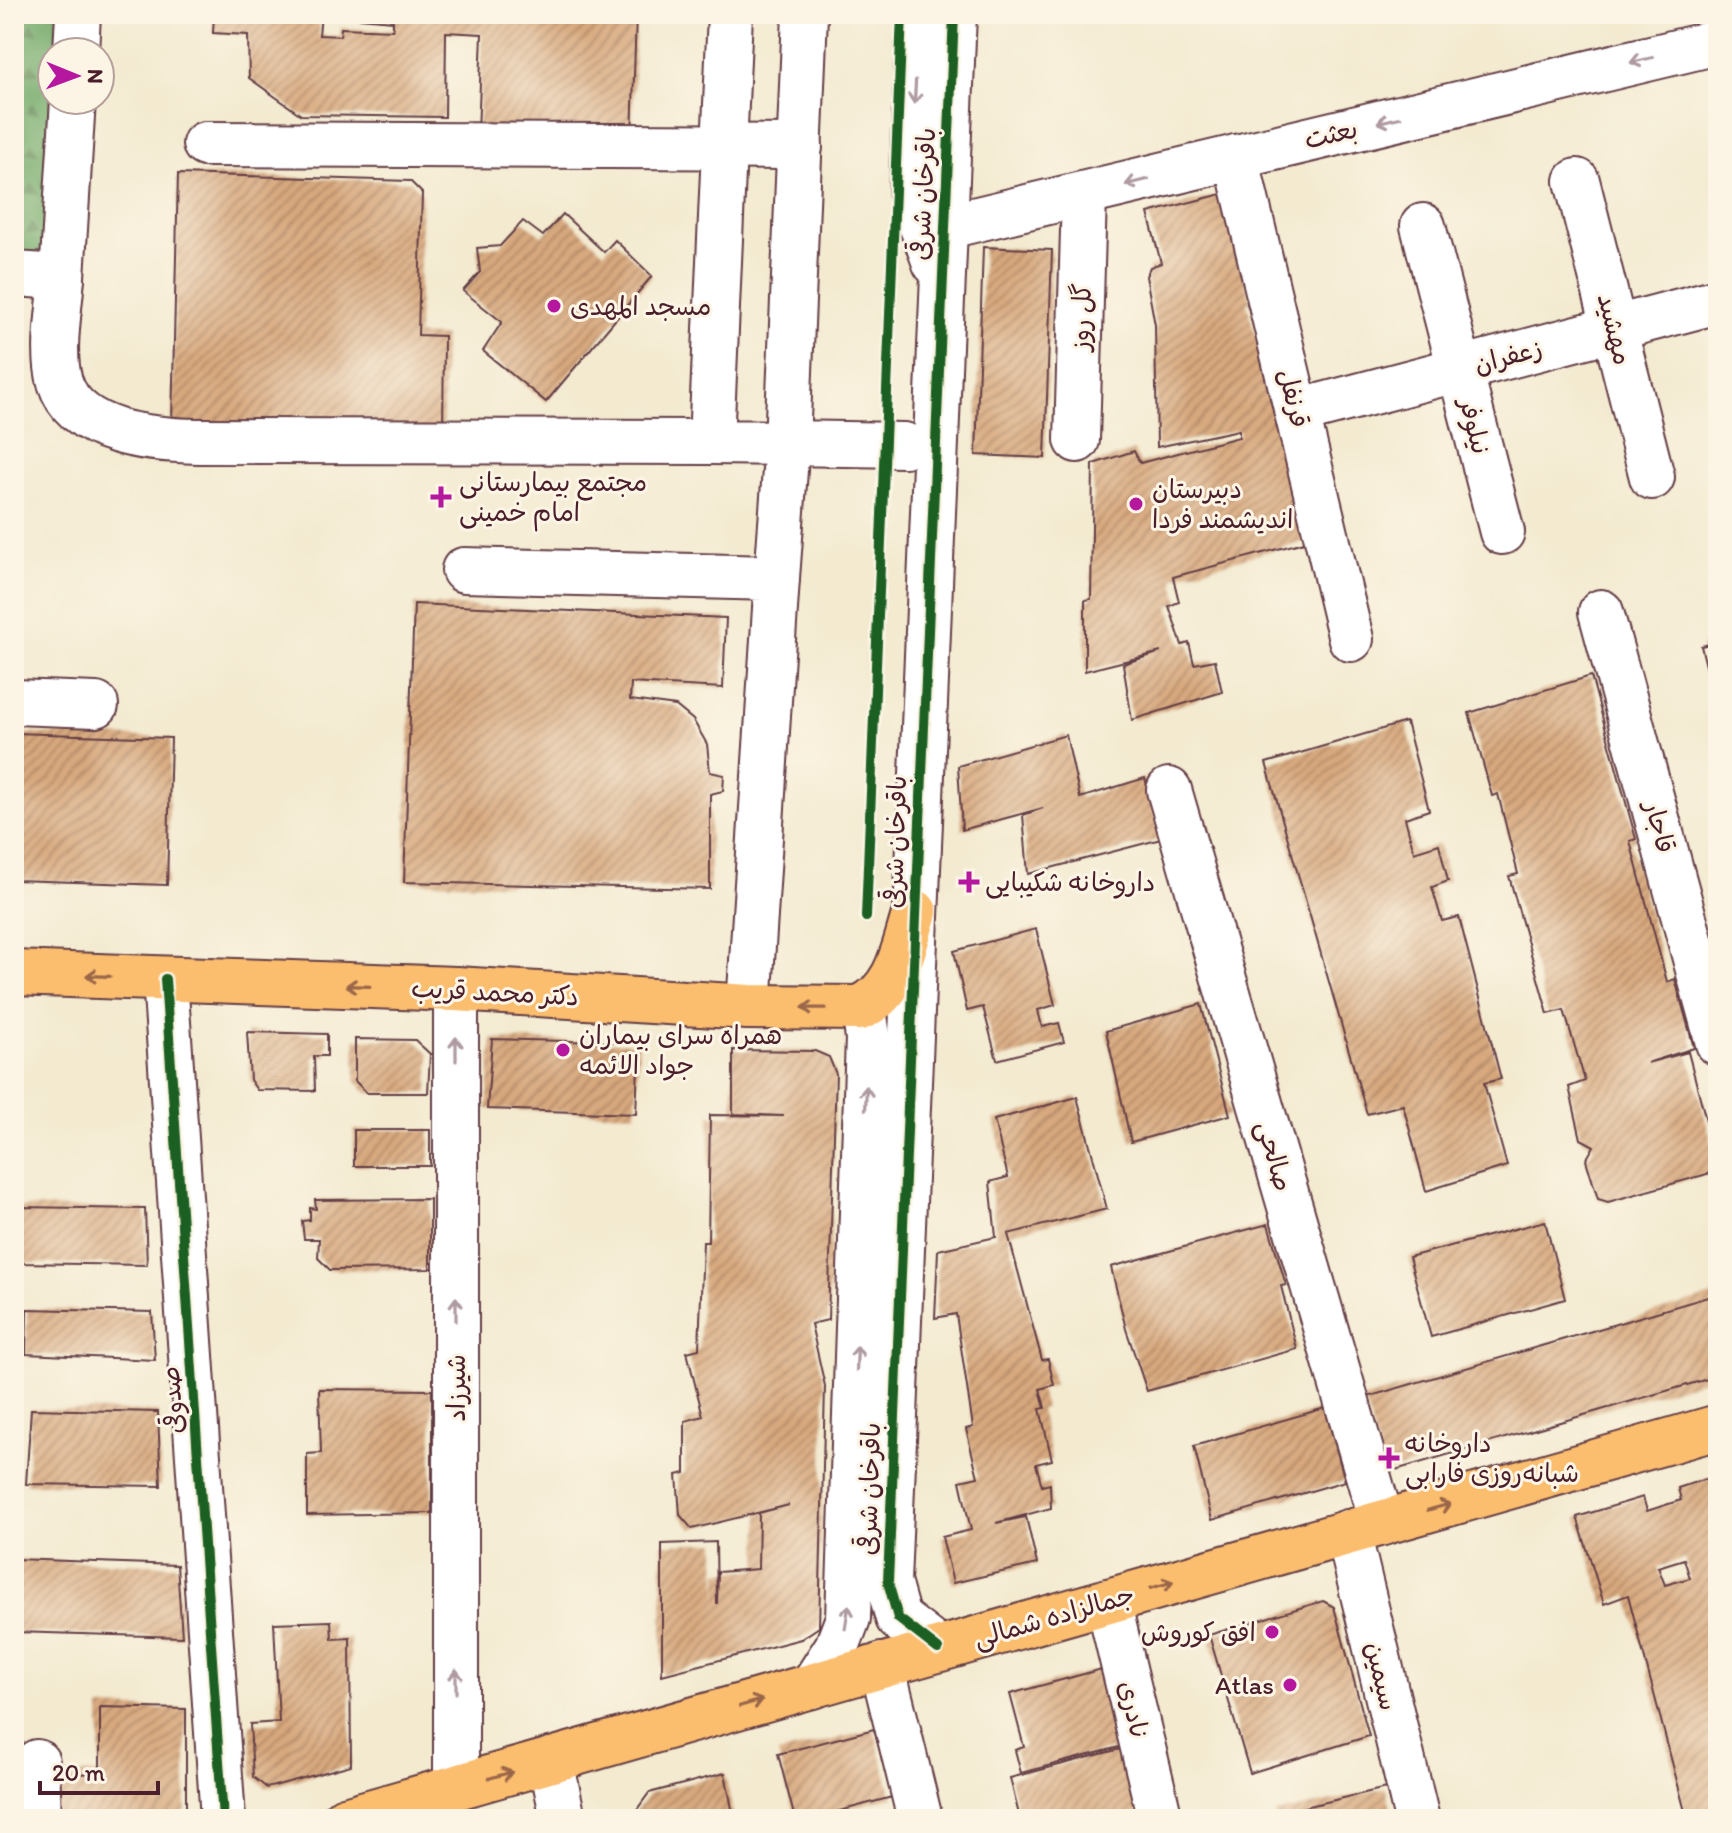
<svg xmlns="http://www.w3.org/2000/svg" width="1732" height="1833" viewBox="0 0 1732 1833" font-family="Itim,'Playpen Sans Arabic',sans-serif">
  <style>
    .forest { fill: url(#forest-firs); stroke: #5e6449; stroke-width: 2 }
    .building { fill: url(#building-hatch); fill-rule: evenodd }
    .lines { fill: none; stroke-linecap: round; stroke-linejoin: round }
    .minor-casing { stroke: #633d44; stroke-width: 48 }
    .major-casing { stroke: #633d44; stroke-width: 48 }
    .minor { stroke: #fff; stroke-width: 44 }
    .major { stroke: #fbbd6e; stroke-width: 44 }
    .cycleway-casing { stroke: #fcf5e5; stroke-width: 15 }
    .cycleway { stroke: #1b5e20; stroke-width: 10 }
    .oneway { stroke: #ae9aa0 }
    .oneway2 { stroke: #9a6649 }
    .poi-dot { fill: #b5179e; stroke: #fcf5e5; stroke-width: 3 }
    .labels { text-anchor: middle; stroke-width: 6; stroke-linejoin: round; paint-order: stroke }
    .street-label { font-size: 26px; fill: #4a1f2b; stroke: #fcf5e5 }
    .poi-label { font-size: 26px; fill: #4a1f2b; stroke: #fcf5e5; text-anchor: start }
  </style>
  <defs>
    <pattern id="forest-firs" width="22" height="20" patternUnits="userSpaceOnUse" patternTransform="scale(2)"><rect width="22" height="20" fill="#71a967"/><path d="M5 1l3.5 6h-7zM16 11l3.5 6h-7z" fill="#5f8955"/></pattern>
    <pattern id="building-hatch" width="6" height="6" patternUnits="userSpaceOnUse" patternTransform="scale(2)"><rect width="6" height="6" fill="#d8a97e"/><path d="M-1 1l2-2M0 6l6-6M5 7l2-2" fill="none" stroke="#b18967"/></pattern>
  </defs>
  <rect width="100%" height="100%" fill="#fcf5e5"/>
  <filter id="ink" filterUnits="userSpaceOnUse"><feTurbulence type="fractalNoise" baseFrequency=".0125" numOctaves="2"/><feDisplacementMap in="SourceGraphic" scale="16" xChannelSelector="R" yChannelSelector="G"/><feConvolveMatrix kernelMatrix="1 2 1 2 8 2 1 2 1" color-interpolation-filters="sRGB"/></filter>
  <filter id="wash" filterUnits="userSpaceOnUse"><feTurbulence type="fractalNoise" baseFrequency=".006" numOctaves="4" result="noise"/><feDisplacementMap in="SourceGraphic" scale="32" xChannelSelector="R" yChannelSelector="G"/><feGaussianBlur stdDeviation="1.8" result="paint"/><feColorMatrix in="noise" values="0 0 0 0 0 0 0 0 0 0 0 0 0 0 0 0 0 1.4 0 .05"/><feComposite in="paint" operator="in"/></filter>
  <g filter="url(#wash)">
    <rect width="100%" height="100%" fill="#f3ead0"/>
    <!-- forest -->
    <polygon class="forest" points="14,14 57,14 56,52 52,52 47,246 32,256 14,255"/>
    <g id="blocks">
      <!-- building -->
      <g class="building">
        <polygon points="214,14 321,14 319,35 340,36 341,28 393,30 393,21 360,18 361,14 636,14 632,138 478,132 482,34 446,32 445,117 301,115 249,78 248,35 213,33"/>
        <polygon points="178,174 410,181 422,193 418,335 444,336 443,432 172,424"/>
        <polygon points="1222,194 1251,302 1247,303 1262,361 1266,360 1308,541 1173,577 1179,602 1169,606 1182,645 1189,643 1194,664 1215,660 1222,692 1132,720 1123,664 1161,652 1085,671 1085,600 1091,599 1093,464 1134,451 1140,463 1239,437 1239,430 1157,447 1155,325 1146,276 1150,267 1161,263 1148,213"/>
        <polygon points="563,214 604,252 615,240 652,276 546,402 483,351 502,322 463,291 480,272 477,248 500,246 523,221 543,236"/>
        <polygon points="983,247 1052,250 1045,458 976,455"/>
        <polygon points="414,604 726,618 723,688 631,683 630,700 676,706 693,720 707,744 710,772 724,775 723,791 710,794 710,889 404,882"/>
        <polygon points="1718,642 1718,709 1717,710 1701,646"/>
        <polygon points="1591,676 1636,839 1630,841 1667,982 1675,979 1694,1048 1647,1063 1688,1052 1718,1166 1718,1171 1608,1202 1598,1199 1586,1160 1594,1146 1581,1139 1569,1087 1585,1081 1564,1010 1548,1014 1509,876 1518,874 1498,794 1492,796 1469,713"/>
        <polygon points="1406,722 1429,810 1405,818 1414,852 1439,844 1448,881 1432,887 1442,921 1459,917 1501,1079 1484,1083 1507,1166 1426,1191 1403,1105 1367,1114 1266,763"/>
        <polygon points="14,733 171,738 167,885 14,880"/>
        <polygon points="1066,735 1080,798 1145,778 1161,839 1028,874 1023,815 1043,808 962,830 958,766"/>
        <polygon points="1036,929 1055,1005 1038,1010 1042,1027 1059,1023 1064,1042 997,1060 983,1007 967,1011 954,951"/>
        <polygon points="1201,1004 1230,1115 1131,1142 1106,1031"/>
        <polygon points="247,1032 327,1034 327,1056 314,1056 315,1091 257,1090 250,1080"/>
        <polygon points="355,1039 415,1040 430,1054 428,1093 367,1093 355,1081"/>
        <polygon points="492,1039 639,1043 636,1114 487,1109"/>
        <polygon points="733,1050 815,1051 829,1057 836,1074 828,1320 811,1324 825,1386 819,1627 801,1639 662,1675 662,1544 716,1542 717,1604 718,1572 758,1569 759,1513 789,1505 692,1529 680,1515 677,1475 685,1473 685,1421 703,1416 687,1352 699,1349 703,1242 708,1242 710,1115 783,1116 733,1114"/>
        <polygon points="1077,1097 1107,1209 1008,1234 1042,1360 1048,1359 1054,1385 1040,1389 1045,1408 1040,1409 1052,1460 1036,1464 1042,1486 1050,1484 1051,1508 996,1523 1026,1517 1037,1564 953,1583 942,1537 971,1530 960,1481 978,1477 966,1429 973,1427 956,1314 935,1318 938,1250 996,1237 990,1182 1008,1177 994,1120"/>
        <rect x="354" y="1130" width="76" height="36"/>
        <polygon points="430,1199 430,1269 330,1270 318,1258 319,1239 304,1239 302,1221 310,1220 310,1208 316,1209 315,1200"/>
        <polygon points="20,1207 145,1209 147,1265 18,1263"/>
        <polygon points="1545,1221 1565,1299 1431,1337 1409,1257"/>
        <polygon points="1268,1224 1286,1285 1281,1286 1297,1349 1147,1391 1126,1329 1111,1267"/>
        <polygon points="1718,1294 1718,1376 1385,1473 1364,1398"/>
        <polygon points="27,1309 152,1312 155,1360 26,1354"/>
        <polygon points="319,1389 432,1390 432,1513 307,1515 307,1454 321,1453"/>
        <polygon points="1325,1408 1345,1481 1212,1520 1194,1446"/>
        <polygon points="31,1409 158,1412 161,1486 26,1484"/>
        <path d="M 1718,1475 L 1718,1819 L 1687,1819 L 1628,1595 L 1604,1604 L 1577,1517 L 1643,1497 L 1647,1511 L 1681,1500 L 1678,1488 ZM 1684,1559 L 1690,1578 L 1665,1585 L 1658,1567 Z"/>
        <polygon points="14,1559 177,1565 182,1637 14,1632"/>
        <polygon points="1323,1601 1334,1607 1369,1736 1250,1773 1209,1635"/>
        <polygon points="331,1621 332,1639 350,1638 351,1765 267,1788 253,1777 250,1724 279,1722 274,1623"/>
        <polygon points="1102,1669 1123,1746 1021,1773 1015,1750 1024,1747 1010,1694"/>
        <polygon points="100,1707 186,1709 186,1812 161,1819 50,1819 50,1775 100,1773"/>
        <polygon points="874,1729 892,1797 810,1819 795,1819 778,1754"/>
        <polygon points="1124,1748 1141,1812 1116,1819 1020,1819 1010,1778"/>
        <polygon points="725,1773 734,1819 630,1819 649,1793"/>
        <polygon points="1386,1788 1394,1819 1276,1819 1275,1814"/>
      </g>
    </g>
  </g>
  <g filter="url(#ink)">
    <use href="#blocks" fill-opacity="0" stroke="#633d44" stroke-width="2"/>
    <g class="lines">
      <defs>
        <g id="minor">
          <polyline points="730,14 711,442 787,443 805,14"/>
          <polyline points="919,14 911,196 935,263"/>
          <polyline points="76,52 78,14"/>
          <polyline points="205,144 800,147"/>
          <polyline points="1236,157 1351,639"/>
          <polyline points="1577,181 1652,477"/>
          <polyline points="1423,226 1502,532"/>
          <polyline points="944,227 1718,42"/>
          <polyline points="14,274 62,277 73,100"/>
          <path d="M 62,277 C 60,309 51,351 60,382 C 76,435 153,440 199,441 L 711,442"/>
          <polyline points="1297,412 1718,301"/>
          <polyline points="1077,440 1084,195"/>
          <polyline points="464,570 777,578 749,1007"/>
          <polyline points="777,578 787,443 904,445"/>
          <polyline points="1601,612 1718,1043"/>
          <polyline points="14,702 96,705"/>
          <polyline points="1169,790 1382,1523"/>
          <polyline points="165,979 223,1819"/>
          <polyline points="456,989 456,1787"/>
          <polyline points="1348,1532 1417,1819"/>
          <polyline points="1108,1601 1160,1819"/>
          <polyline points="938,1649 898,1618 888,1582 954,14"/>
          <polyline points="882,1665 920,1819"/>
          <polyline points="812,1686 837,1647 848,1618 868,1038 865,1016 860,1008"/>
          <polyline points="551,1760 563,1819"/>
          <polyline points="37,1762 39,1819"/>
        </g>
        <g id="major">
          <path d="M 14,973 L 456,989 L 749,1007 L 860,1008 C 898,991 903,949 915,912"/>
          <polyline points="345,1819 1718,1427"/>
        </g>
      </defs>
      <!-- minor casing -->
      <use href="#minor" class="minor-casing"/>
      <!-- major casing -->
      <use href="#major" class="major-casing"/>
      <!-- minor -->
      <use href="#minor" class="minor"/>
      <!-- major -->
      <use href="#major" class="major"/>
      <defs>
        <g id="cycleway">
          <polyline points="866,917 902,14"/>
          <polyline points="165,979 223,1819"/>
          <polyline points="938,1649 898,1618 888,1582 954,14"/>
        </g>
      </defs>
      <!-- cycleway casing -->
      <use href="#cycleway" class="cycleway-casing"/>
      <!-- cycleway -->
      <use href="#cycleway" class="cycleway"/>
    </g>
    <!-- one-way arrows -->
    <defs><path id="oneway-shaft" d="M-6 0H5M1.5-3L5.5 0L1.5 3" fill="none" stroke-width="1.6" stroke-linecap="round" stroke-linejoin="round" transform="scale(2)"/></defs>
    <g class="oneway">
      <use href="#oneway-shaft" transform="translate(1642 60) rotate(167)"/>
      <use href="#oneway-shaft" transform="translate(915 92) rotate(93)"/>
      <use href="#oneway-shaft" transform="translate(1389 120) rotate(167)"/>
      <use href="#oneway-shaft" transform="translate(1137 182) rotate(166)"/>
      <use href="#oneway-shaft" transform="translate(456 1049) rotate(-90)"/>
      <use href="#oneway-shaft" transform="translate(866 1098) rotate(-88)"/>
      <use href="#oneway-shaft" transform="translate(456 1309) rotate(-90)"/>
      <use href="#oneway-shaft" transform="translate(857 1358) rotate(-88)"/>
      <use href="#oneway-shaft" transform="translate(847 1617) rotate(-81)"/>
      <use href="#oneway-shaft" transform="translate(456 1681) rotate(-90)"/>
    </g>
    <g class="oneway2">
      <use href="#oneway-shaft" transform="translate(98 976) rotate(-178)"/>
      <use href="#oneway-shaft" transform="translate(358 986) rotate(-178)"/>
      <use href="#oneway-shaft" transform="translate(814 1008) rotate(-179)"/>
      <use href="#oneway-shaft" transform="translate(1439 1507) rotate(-16)"/>
      <use href="#oneway-shaft" transform="translate(1162 1585) rotate(-16)"/>
      <use href="#oneway-shaft" transform="translate(751 1703) rotate(-16)"/>
      <use href="#oneway-shaft" transform="translate(501 1775) rotate(-16)"/>
    </g>
  </g>
  <!-- markers -->
  <g class="poi-dot">
    <circle cx="554" cy="306" r="8"/>
    <path d="M437 485h8v8h8v8h-8v8h-8v-8h-8v-8h8z"/>
    <circle cx="1136" cy="504" r="8"/>
    <path d="M965 870h8v8h8v8h-8v8h-8v-8h-8v-8h8z"/>
    <circle cx="563" cy="1050" r="8"/>
    <path d="M1385 1446h8v8h8v8h-8v8h-8v-8h-8v-8h8z"/>
    <circle cx="1272" cy="1632" r="8"/>
    <circle cx="1290" cy="1685" r="8"/>
  </g>
  <g class="labels">
    <!-- street labels -->
    <g class="street-label">
      <text transform="translate(1331 134) rotate(-13)" y="9">بعثت</text>
      <text transform="translate(923 194) rotate(-87)" y="9">باقرخان شرقی</text>
      <text transform="translate(1081 317) rotate(-88)" y="9">گل روز</text>
      <text transform="translate(1615 329) rotate(76)" y="9">مهشید</text>
      <text transform="translate(1508 356) rotate(-15)" y="9">زعفران</text>
      <text transform="translate(1294 398) rotate(77)" y="9">قرنفل</text>
      <text transform="translate(1475 426) rotate(76)" y="9">نیلوفر</text>
      <text transform="translate(1660 827) rotate(75)" y="9">قاجار</text>
      <text transform="translate(895 842) rotate(-88)" y="9">باقرخان شرقی</text>
      <text transform="translate(495 992) rotate(3)" y="9">دکتر محمد قریب</text>
      <text transform="translate(1275 1156) rotate(74)" y="9">صالحی</text>
      <text transform="translate(456 1388) rotate(-90)" y="9">شیرزاد</text>
      <text transform="translate(172 1400) rotate(-94)" y="9">صدوقی</text>
      <text transform="translate(869 1489) rotate(-88)" y="9">باقرخان شرقی</text>
      <text transform="translate(1054 1616) rotate(-16)" y="9">جمالزاده شمالی</text>
      <text transform="translate(1382 1676) rotate(77)" y="9">سیمین</text>
      <text transform="translate(1134 1710) rotate(77)" y="9">نادری</text>
    </g>
    <!-- poi labels -->
    <g class="poi-label">
      <text x="570" y="315">مسجد المهدی</text>
      <text x="459" y="491">مجتمع بیمارستانی<tspan x="459" dy="30">امام خمینی</tspan></text>
      <text x="1152" y="498">دبیرستان<tspan x="1152" dy="30">اندیشمند فردا</tspan></text>
      <text x="985" y="891">داروخانه شکیبایی</text>
      <text x="579" y="1044">همراه سرای بیماران<tspan x="579" dy="30">جواد الائمه</tspan></text>
      <text x="1405" y="1452">داروخانه<tspan x="1405" dy="30">شبانه‌روزی فارابی</tspan></text>
      <text x="1256" y="1641" text-anchor="end">افق کوروش</text>
      <text x="1274" y="1694" text-anchor="end">Atlas</text>
    </g>
  </g>
  <!-- margin -->
  <rect width="1732" height="1833" fill="none" stroke="#fcf5e5" stroke-width="48"/>
  <!-- north arrow -->
  <g transform="translate(76 76) rotate(91)"><circle r="38" fill="#fcf5e5" stroke="#b59f9b" stroke-width="2"/>
  <path d="M0-6L14 30L0 20L-14 30Z" fill="#b5179e"/>
  <text y="-12" font-size="22" font-weight="bold" text-anchor="middle" fill="#4a1f2b">N</text>
  </g>
  <!-- scale -->
  <path d="M40 1781v12h118v-12" fill="none" stroke="#4a1f2b" stroke-width="4"/>
  <text x="52" y="1781" font-size="24" fill="#4a1f2b" stroke="#fcf5e5" stroke-width="6" paint-order="stroke">20 m</text>
</svg>
